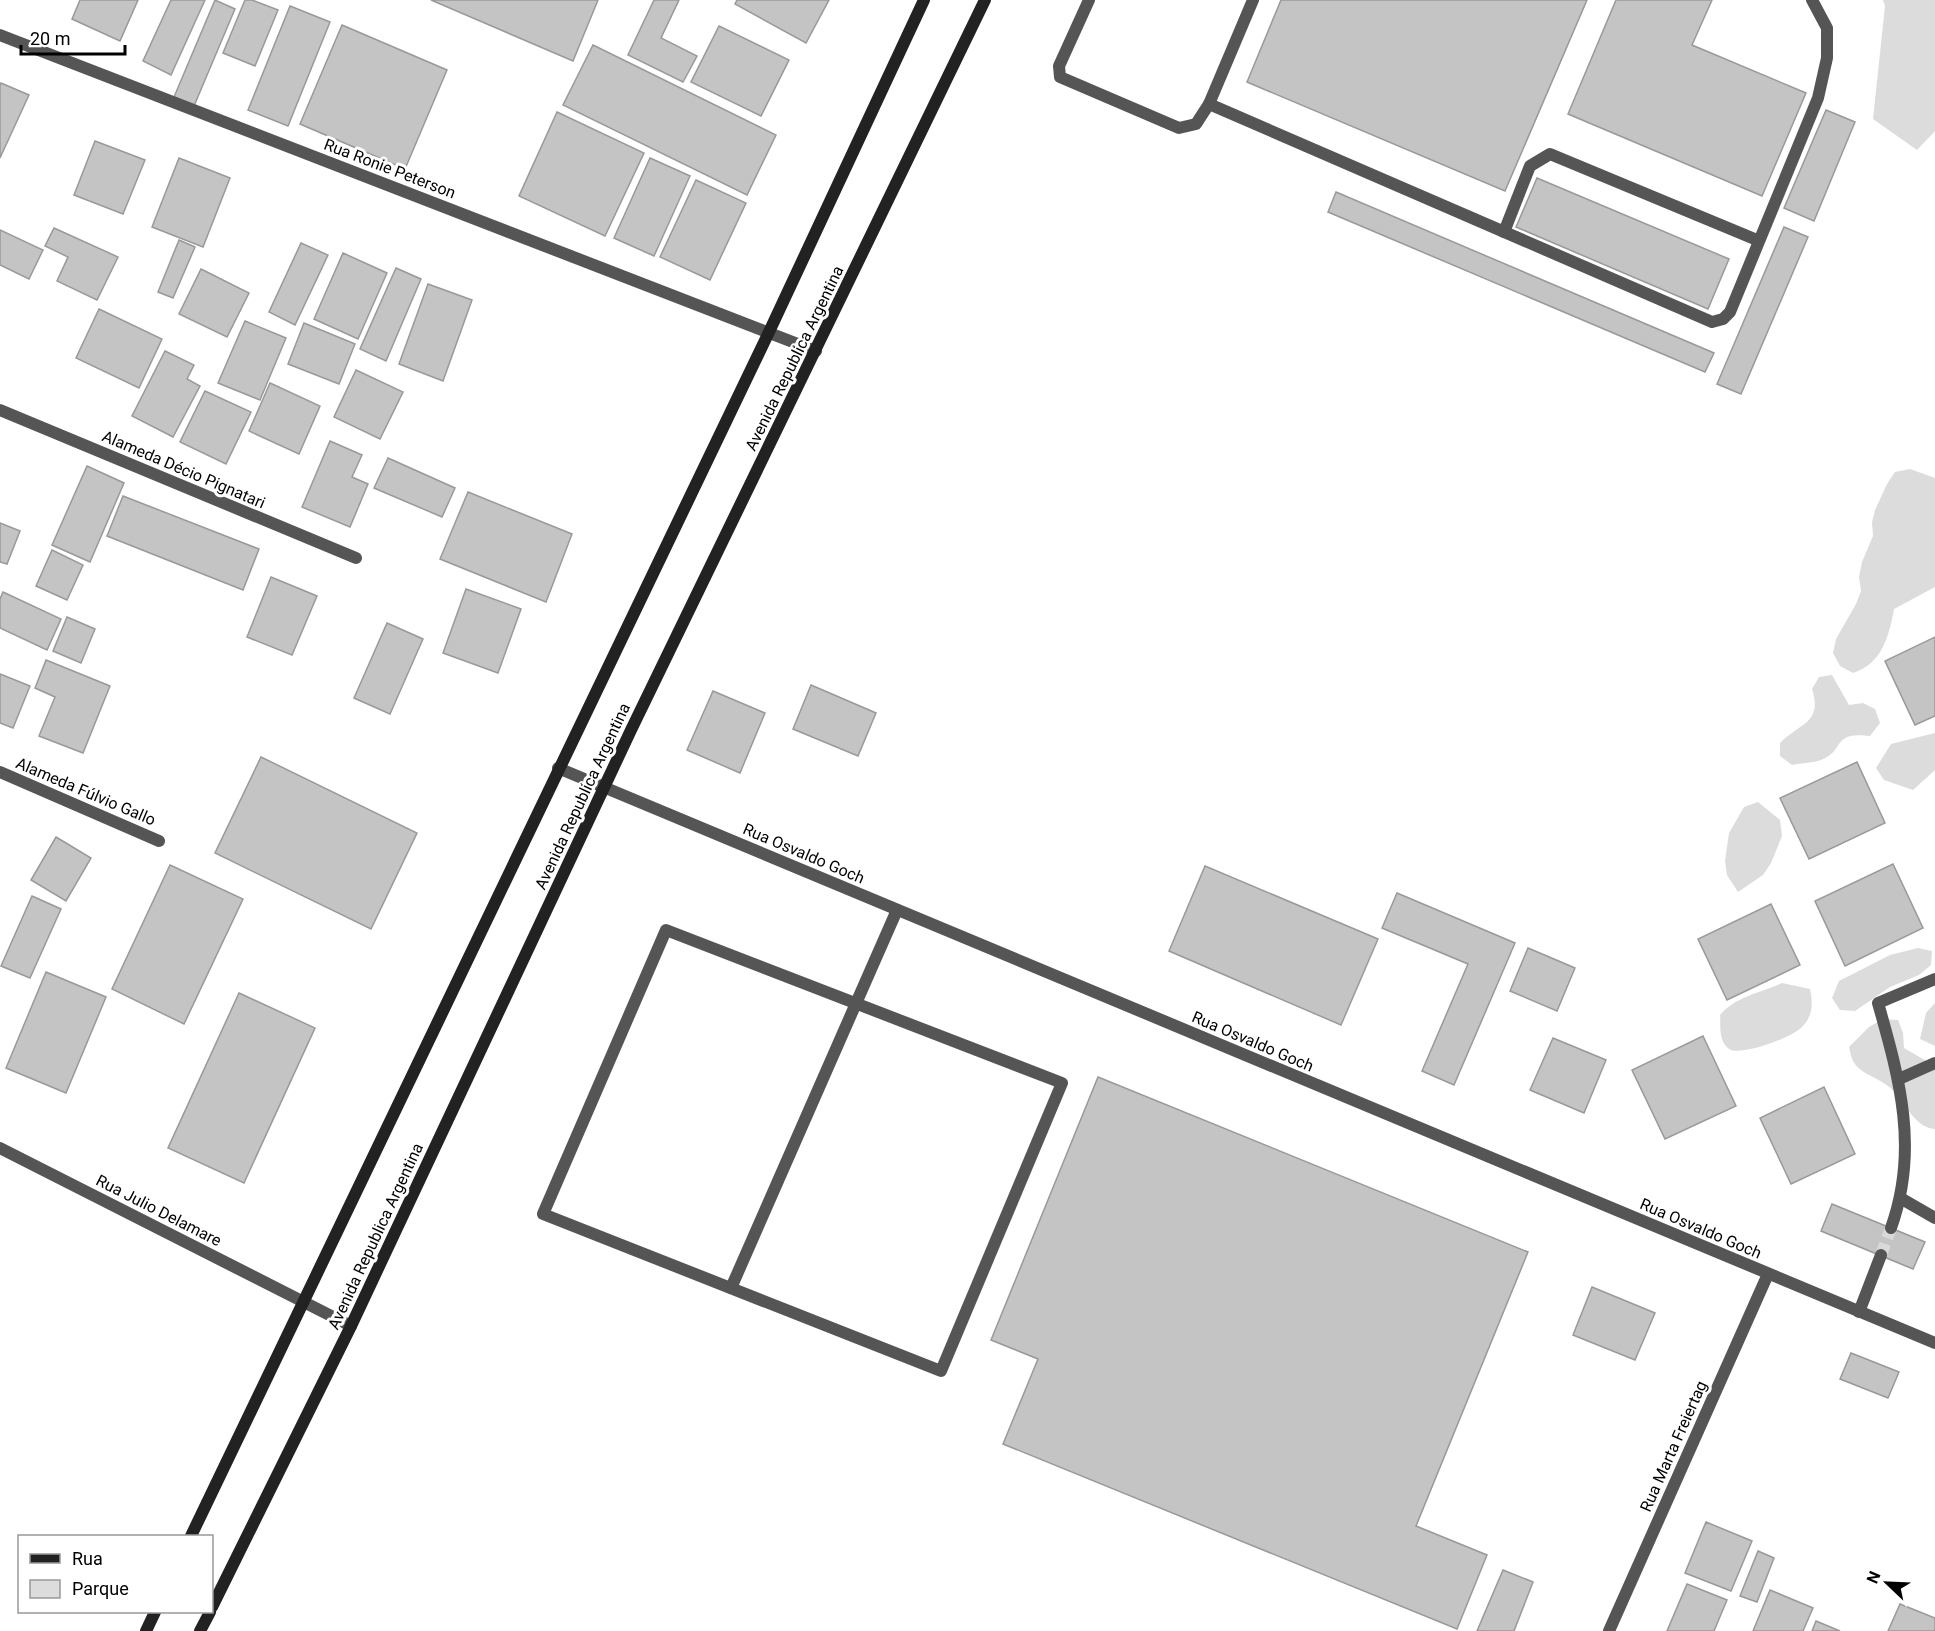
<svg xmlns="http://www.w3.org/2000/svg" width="1935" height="1631" viewBox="0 0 1935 1631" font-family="Roboto,sans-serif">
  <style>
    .green { fill: #dcdcdc }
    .building { fill: #c4c4c4; stroke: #999; stroke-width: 1.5 }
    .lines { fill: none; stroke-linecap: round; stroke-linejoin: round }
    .street-tunnel { stroke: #d9d9d9; stroke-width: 12; stroke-dasharray: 12 6; stroke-linecap: butt }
    .lane { stroke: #555; stroke-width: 12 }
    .street { stroke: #555; stroke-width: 12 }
    .secondary { stroke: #222; stroke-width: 12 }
    .labels { text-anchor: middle; stroke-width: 6; stroke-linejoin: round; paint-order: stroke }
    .street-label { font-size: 16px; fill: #000; stroke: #fff }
  </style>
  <rect width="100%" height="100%" fill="#fff"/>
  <!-- green -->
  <g class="green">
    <polygon points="1883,0 1935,0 1935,131 1917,150 1873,119 1885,6"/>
    <path d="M 1910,469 L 1935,478 L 1935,587 L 1894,609 C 1889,636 1882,664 1853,673 L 1840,666 L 1833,653 L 1836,639 L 1856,604 L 1861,591 L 1859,577 L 1862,562 L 1873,536 L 1872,522 L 1875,510 L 1887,484 L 1895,472 Z"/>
    <path d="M 1832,675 L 1849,705 L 1863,703 L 1875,709 L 1880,723 L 1870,736 C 1831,731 1846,750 1821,760 C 1813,763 1801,763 1792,765 L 1780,756 L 1780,743 C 1800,723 1823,723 1812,689 L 1819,677 Z"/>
    <polygon points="1935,733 1935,770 1913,790 1884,780 1876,768 1891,744"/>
    <polygon points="1758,802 1780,820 1782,836 1771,863 1763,875 1738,892 1727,875 1725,861 1729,833 1744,807"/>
    <polygon points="1918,948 1932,951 1931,965 1919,975 1890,987 1855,1011 1840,1010 1832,998 1839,981 1890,955"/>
    <path d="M 1782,983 L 1810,989 C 1813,1003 1813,1016 1802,1027 C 1793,1037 1740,1057 1729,1049 C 1718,1040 1721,1027 1720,1015 C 1736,996 1760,993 1782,983 Z"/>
    <polygon points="1935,1003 1935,1046 1920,1039 1926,1013"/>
    <path d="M 1883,1019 L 1898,1020 L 1903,1033 L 1904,1048 L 1935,1066 L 1935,1129 C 1913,1128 1904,1098 1888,1086 C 1877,1077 1860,1074 1853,1061 C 1851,1057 1850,1051 1849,1047 L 1869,1027 Z"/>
  </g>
  <!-- building -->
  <g class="building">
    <polygon points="80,0 138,0 120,41 72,19"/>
    <polygon points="171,0 205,0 171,75 143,61"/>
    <polygon points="215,0 235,9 194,106 174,97"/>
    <polygon points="245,0 252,0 278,10 255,66 223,53"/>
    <polygon points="431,0 598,0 573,61"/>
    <polygon points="654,0 679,0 661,38 697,56 683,82 628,55"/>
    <polygon points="737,0 829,0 806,43 735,4"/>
    <polygon points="1281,0 1587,0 1505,191 1247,82"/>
    <polygon points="1616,0 1712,0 1692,45 1806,93 1762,196 1568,114"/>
    <polygon points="290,6 330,22 288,126 248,110"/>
    <polygon points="342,25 447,70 405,169 300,124"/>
    <polygon points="719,26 789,60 761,116 691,82"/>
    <polygon points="593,45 776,135 747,195 563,105"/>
    <polygon points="1,83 29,95 0,158 0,86"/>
    <polygon points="1826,110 1855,122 1814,221 1784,208"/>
    <polygon points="557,112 644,153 605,236 519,196"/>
    <polygon points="95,141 145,160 123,214 74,195"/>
    <polygon points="179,158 230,178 203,247 152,227"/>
    <polygon points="650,158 690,176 654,256 614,238"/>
    <polygon points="1537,178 1729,259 1708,309 1516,227"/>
    <polygon points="696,180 746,203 710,280 660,257"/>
    <polygon points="1336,192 1714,353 1705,372 1328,212"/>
    <polygon points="1784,227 1808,237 1741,394 1717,384"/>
    <polygon points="54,228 118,257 97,300 57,281 68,257 45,246"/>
    <polygon points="0,230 43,250 29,279 0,265"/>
    <polygon points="179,240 195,247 173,298 158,292"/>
    <polygon points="301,243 328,255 295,325 269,312"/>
    <polygon points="343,253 387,273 358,339 314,319"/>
    <polygon points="396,268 421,279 386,361 360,349"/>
    <polygon points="201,269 249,293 227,337 179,314"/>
    <polygon points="428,284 472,300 443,381 399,364"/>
    <polygon points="99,309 162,339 139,388 76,358"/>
    <polygon points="245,321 286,338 260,400 218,383"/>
    <polygon points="304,323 355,344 339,384 288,364"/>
    <polygon points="165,351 194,365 187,379 200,386 173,437 132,416"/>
    <polygon points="356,370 403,392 380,439 334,417"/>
    <polygon points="270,383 320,406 299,454 249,431"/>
    <polygon points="205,391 251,412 226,464 180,442"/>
    <polygon points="330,441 362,455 352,477 368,484 350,527 302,507"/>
    <polygon points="388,458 455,488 442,517 374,488"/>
    <polygon points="87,466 124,483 90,562 52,545"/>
    <polygon points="468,492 572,534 546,602 440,559"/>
    <polygon points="123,496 259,549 243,590 107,536"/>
    <polygon points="0,523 20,531 7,564 0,562"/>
    <polygon points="52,550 83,565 67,600 36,586"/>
    <polygon points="271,577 317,596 292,655 247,637"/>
    <polygon points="466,589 521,609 498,673 443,653"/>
    <polygon points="3,592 61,619 47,650 0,628 0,599"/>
    <polygon points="67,617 95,629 81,663 53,651"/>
    <polygon points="387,623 423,639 390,714 354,698"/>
    <polygon points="1935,637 1935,716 1915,725 1885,661"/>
    <polygon points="46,660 110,686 83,753 39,736 55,697 35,688"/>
    <polygon points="0,674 30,686 13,728 0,723"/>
    <polygon points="811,685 876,713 858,756 793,729"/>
    <polygon points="713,691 765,713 740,773 687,750"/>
    <polygon points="261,757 417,833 371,929 215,853"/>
    <polygon points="1857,762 1885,823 1809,859 1780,798"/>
    <polygon points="56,837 91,858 66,901 31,880"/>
    <polygon points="1893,864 1923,928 1845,966 1815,901"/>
    <polygon points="170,865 243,899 184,1024 112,989"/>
    <polygon points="1205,866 1378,939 1341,1025 1169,951"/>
    <polygon points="1397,893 1515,943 1454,1085 1422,1071 1468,964 1382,928"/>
    <polygon points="32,896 61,909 30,978 1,966"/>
    <polygon points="1771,904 1800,965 1727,1000 1698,939"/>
    <polygon points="1528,948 1575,968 1557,1011 1510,991"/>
    <polygon points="46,972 106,997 66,1093 6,1068"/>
    <polygon points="239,993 315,1028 244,1183 168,1148"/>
    <polygon points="1703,1036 1736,1106 1665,1139 1632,1070"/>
    <polygon points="1553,1038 1606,1060 1584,1113 1530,1090"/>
    <polygon points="1098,1077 1528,1252 1416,1526 1487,1555 1457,1629 1003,1444 1038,1359 991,1340"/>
    <polygon points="1824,1087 1855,1154 1791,1184 1760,1118"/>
    <polygon points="1832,1204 1925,1242 1913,1269 1821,1231"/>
    <polygon points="1592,1287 1655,1313 1635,1360 1573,1335"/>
    <polygon points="1851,1353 1899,1372 1888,1398 1840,1379"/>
    <polygon points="1706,1522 1752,1541 1731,1591 1685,1573"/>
    <polygon points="1758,1551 1774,1558 1757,1602 1740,1596"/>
    <polygon points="1503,1570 1533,1582 1514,1631 1477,1631"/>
    <polygon points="1687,1584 1727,1600 1714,1631 1667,1631"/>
    <polygon points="1770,1590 1813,1608 1803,1631 1753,1631"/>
    <polygon points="1900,1604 1935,1618 1935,1631 1888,1631"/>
    <polygon points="1816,1621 1840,1631 1812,1631"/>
  </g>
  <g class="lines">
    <!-- street-tunnel -->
    <polyline class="street-tunnel" points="1881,1255 1891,1228"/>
    <!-- lane -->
    <g class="lane">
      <polyline points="1089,0 1059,66 1060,77 1179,128 1196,124 1209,104"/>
      <polyline points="1253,0 1209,104 1712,322 1723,319 1730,312 1818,98 1827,58 1827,28 1812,0"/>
      <polyline points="1504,232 1530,166 1550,154 1757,240"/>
      <polygon points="666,930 1062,1083 941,1371 543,1214"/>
      <polyline points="731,1288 897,910"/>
    </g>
    <!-- street -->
    <g class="street">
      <polyline points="0,35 816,351"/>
      <polyline points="0,410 356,558"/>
      <polyline points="558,768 1935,1343"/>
      <polyline points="0,772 159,841"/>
      <polyline points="1899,1079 1935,1063"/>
      <polyline points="0,1148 351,1326"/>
      <polyline points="1902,1199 1935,1218"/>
      <path d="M 1891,1228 C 1919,1150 1900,1080 1878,1003 L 1935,979"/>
      <polyline points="1859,1312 1881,1255"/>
      <polyline points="1609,1631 1768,1274"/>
    </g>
    <!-- secondary -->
    <g class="secondary">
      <polyline points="191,1536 769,332 924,0"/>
      <polyline points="212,1607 351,1326 631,730 985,0"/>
      <polyline points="146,1631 155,1612"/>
      <polyline points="200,1631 210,1612"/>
    </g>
  </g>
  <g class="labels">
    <!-- street labels -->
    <g class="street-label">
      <text transform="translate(390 168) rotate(21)" y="6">Rua Ronie Peterson</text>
      <text transform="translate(794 358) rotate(-64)" y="6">Avenida Republica Argentina</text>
      <text transform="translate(184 469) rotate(23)" y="6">Alameda Décio Pignatari</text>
      <text transform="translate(86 791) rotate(23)" y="6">Alameda Fúlvio Gallo</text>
      <text transform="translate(582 796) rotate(-65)" y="6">Avenida Republica Argentina</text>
      <text transform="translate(804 853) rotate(23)" y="6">Rua Osvaldo Goch</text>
      <text transform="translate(1253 1041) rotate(23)" y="6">Rua Osvaldo Goch</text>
      <text transform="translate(159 1210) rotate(27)" y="6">Rua Julio Delamare</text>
      <text transform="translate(1701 1228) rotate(23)" y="6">Rua Osvaldo Goch</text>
      <text transform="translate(375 1236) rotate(-65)" y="6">Avenida Republica Argentina</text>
      <text transform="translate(1673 1446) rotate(-66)" y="6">Rua Marta Freiertag</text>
    </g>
  </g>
  <!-- legend -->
  <rect x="18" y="1535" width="195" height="78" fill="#ffffff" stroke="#999999" stroke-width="1.5"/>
  <rect x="30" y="1554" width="30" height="9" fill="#222222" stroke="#999999" stroke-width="1.5"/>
  <text x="72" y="1565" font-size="18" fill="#000000">Rua</text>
  <rect x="30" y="1580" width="30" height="18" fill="#dcdcdc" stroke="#999999" stroke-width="1.5"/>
  <text x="72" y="1595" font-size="18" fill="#000000">Parque</text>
  <!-- north arrow -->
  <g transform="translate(1887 1583) rotate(293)" stroke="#ffffff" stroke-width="4.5" paint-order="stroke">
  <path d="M0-4.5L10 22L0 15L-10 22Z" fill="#000000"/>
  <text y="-9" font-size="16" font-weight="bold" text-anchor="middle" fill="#000000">N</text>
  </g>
  <!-- scale -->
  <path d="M21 45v9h104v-9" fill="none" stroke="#000000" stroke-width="3"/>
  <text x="30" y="45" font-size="18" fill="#000000" stroke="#ffffff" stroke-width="4.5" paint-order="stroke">20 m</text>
</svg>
